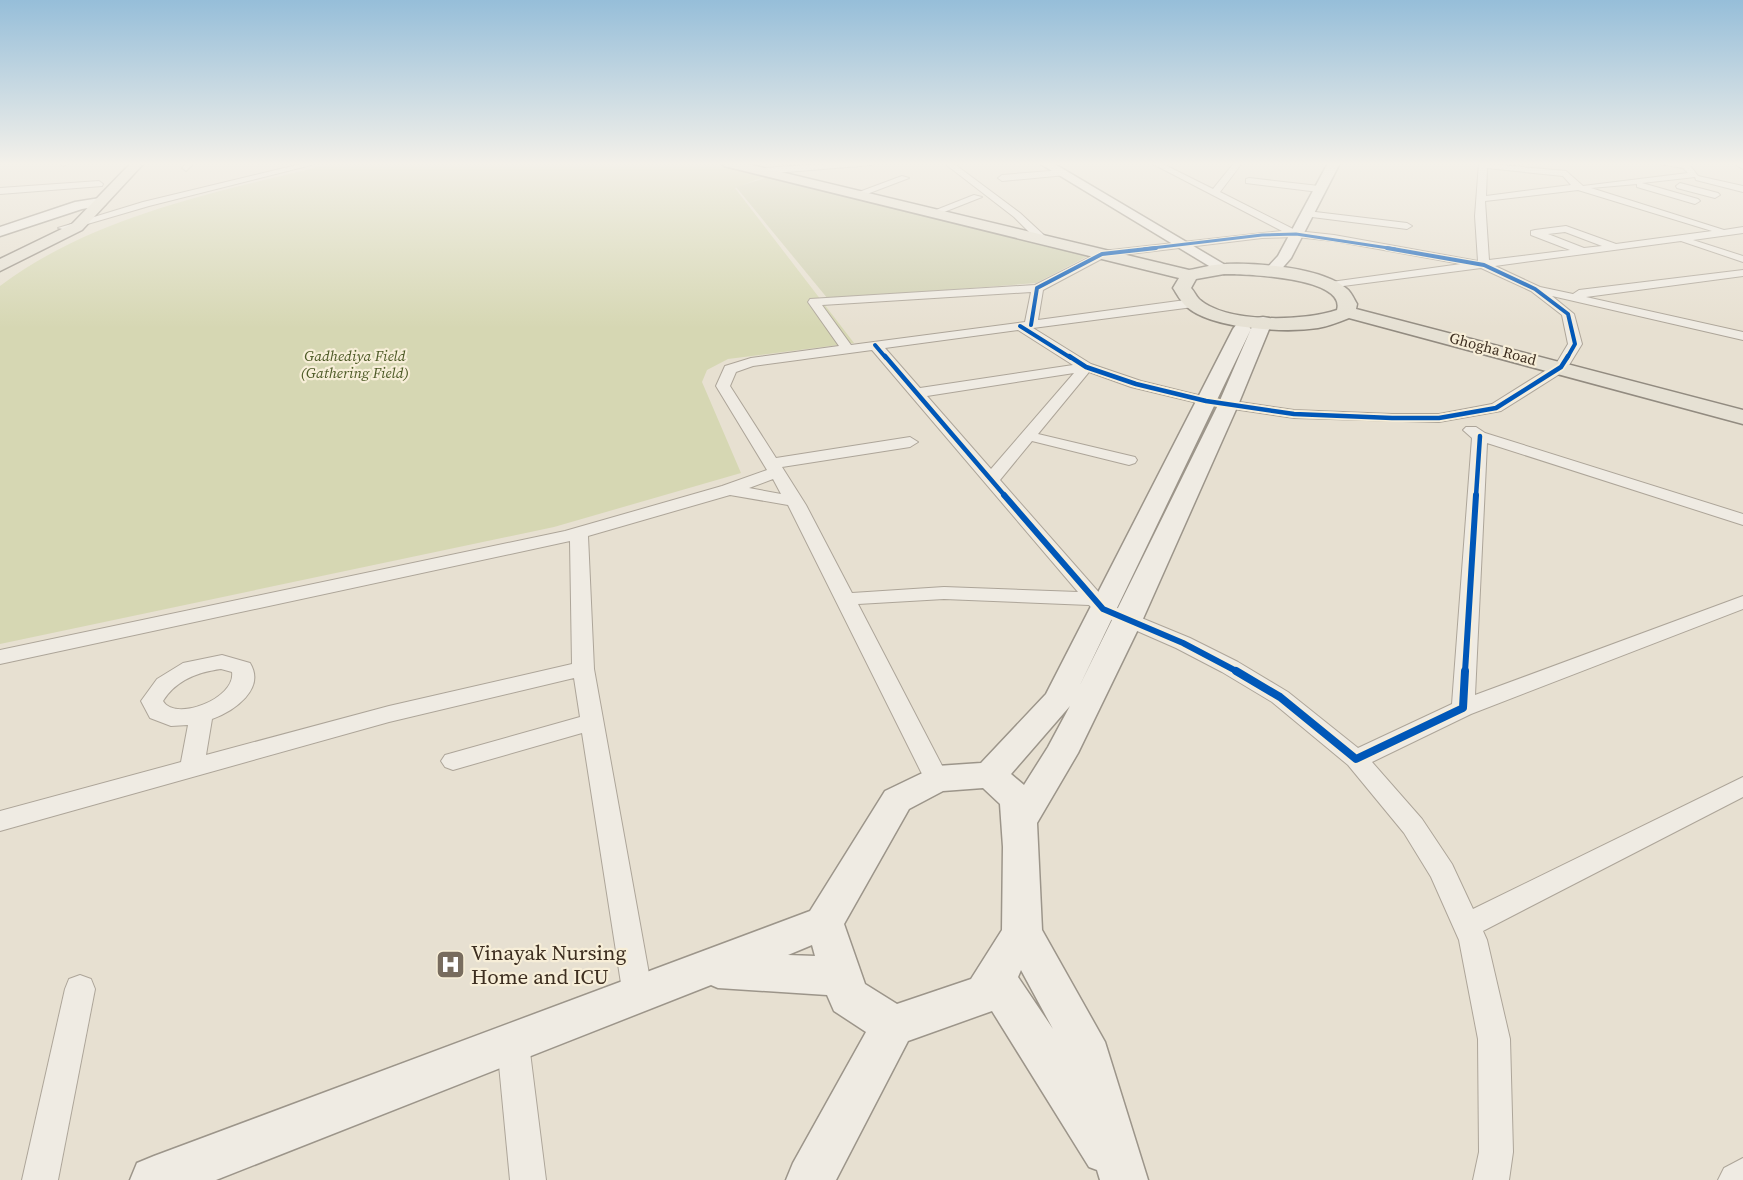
<svg xmlns="http://www.w3.org/2000/svg" width="1743" height="1180" viewBox="0 0 1743 1180" font-family="'Source Serif 4',serif">
  <style>
    .green { fill: #d6d7b3 }
    .cemetery { fill: #d1d1b3 }
    .lines { fill: none; stroke-linecap: round; stroke-linejoin: round }
    .street-casing { stroke: #ada599; stroke-width: 2 }
    .secondary-casing { stroke: #9c958a; stroke-width: 3 }
    .primary-casing { stroke: #928b80; stroke-width: 3 }
    .street { fill: #efebe3; fill-rule: evenodd }
    .secondary { fill: #efebe3; fill-rule: evenodd }
    .primary { fill: #e6e1d4; fill-rule: evenodd }
    .cycleway-far4-casing { stroke: #f7eed8; stroke-width: 4.5 }
    .cycleway-far3-casing { stroke: #f7eed8; stroke-width: 6 }
    .cycleway-far2-casing { stroke: #f7eed8; stroke-width: 8 }
    .cycleway-far1-casing { stroke: #f7eed8; stroke-width: 10 }
    .cycleway-casing { stroke: #f7eed8; stroke-width: 11 }
    .cycleway-far4 { stroke: #0057b8; stroke-width: 3 }
    .cycleway-far3 { stroke: #0057b8; stroke-width: 4 }
    .cycleway-far2 { stroke: #0057b8; stroke-width: 4.5 }
    .cycleway-far1 { stroke: #0057b8; stroke-width: 6 }
    .cycleway { stroke: #0057b8; stroke-width: 8 }
    .labels { text-anchor: middle; stroke-width: 4.5; stroke-linejoin: round; paint-order: stroke }
    .far-street-label { font-size: 15px; fill: #3d2e20; stroke: #f7eed8 }
    .far-park-label { font-size: 15px; font-style: italic; fill: #4d5a26; stroke: #f7eed8 }
    .near-poi-label { font-size: 21px; fill: #3d2e20; stroke: #f7eed8; text-anchor: start }
  </style>
  <rect width="100%" height="100%" fill="#e7e0d1"/>
  <!-- green -->
  <path class="green" d="M 335,163 L 712,163 L 766,176 L 735,188 L 854,343 L 728,359 L 707,370 L 702,382 L 741,473 L 554,527 L 0,644 L 0,286 C 96,214 221,191 335,163 Z"/>
  <!-- cemetery -->
  <polygon class="cemetery" points="772,176 1090,255 1036,283 828,299 736,187"/>
  <g class="lines">
    <defs>
      <g id="street">
        <polygon points="59,163 67,163 67,164 63,166"/>
        <polygon points="186,163 194,163 186,171 182,168"/>
        <polygon points="305,163 319,163 149,206 67,230 58,228 143,202"/>
        <polygon points="840,163 876,163 872,165 761,174 757,171 761,168"/>
        <polygon points="944,163 953,163 1020,213 1046,237 1046,241 1038,241 1014,217"/>
        <path d="M 1151,163 L 1161,163 L 1213,189 L 1234,163 L 1242,163 L 1220,192 L 1297,231 L 1334,235 L 1478,261 L 1475,216 L 1479,163 L 1566,171 L 1583,186 L 1688,173 L 1683,168 L 1654,163 L 1689,164 L 1698,176 L 1743,186 L 1743,192 L 1696,180 L 1695,177 L 1642,183 L 1698,199 L 1700,201 L 1695,204 L 1637,187 L 1637,184 L 1591,188 L 1724,230 L 1743,227 L 1743,233 L 1693,240 L 1743,256 L 1743,262 L 1681,241 L 1495,266 L 1540,287 L 1573,294 L 1579,290 L 1743,270 L 1743,276 L 1586,297 L 1743,332 L 1743,340 L 1552,296 L 1574,314 L 1582,344 L 1566,370 L 1501,411 L 1439,422 L 1294,418 L 1206,405 L 1131,387 L 1089,372 L 1038,434 L 1135,457 L 1137,460 L 1135,463 L 1129,465 L 1032,441 L 1000,480 L 1110,605 L 1190,638 L 1238,662 L 1288,692 L 1358,748 L 1452,704 L 1472,438 L 1463,430 L 1466,427 L 1476,427 L 1485,433 L 1743,514 L 1743,525 L 1487,443 L 1475,695 L 1743,596 L 1743,609 L 1471,714 L 1372,762 L 1422,819 L 1452,864 L 1473,909 L 1743,777 L 1743,797 L 1483,931 L 1487,940 L 1510,1039 L 1513,1152 L 1509,1180 L 1473,1180 L 1479,1152 L 1478,1039 L 1459,940 L 1431,877 L 1404,833 L 1348,765 L 1272,702 L 1222,672 L 1176,648 L 1096,613 L 1089,605 L 944,599 L 858,604 L 949,779 L 946,786 L 937,788 L 928,786 L 788,505 L 730,495 L 588,536 L 594,669 L 653,996 L 649,1006 L 638,1010 L 627,1006 L 623,996 L 582,733 L 453,770 L 445,767 L 441,761 L 445,755 L 580,717 L 574,678 L 389,722 L 0,831 L 0,811 L 181,762 L 188,725 L 171,726 L 150,718 L 141,701 L 157,679 L 183,663 L 222,655 L 250,663 C 266,689 234,711 212,719 L 206,755 L 389,706 L 572,664 L 570,541 L 0,664 L 0,650 L 565,531 L 722,486 L 767,470 L 716,386 L 725,366 L 751,358 L 839,346 L 808,302 L 810,299 L 1035,285 L 1102,251 L 1282,231 ZM 1487,168 L 1563,176 L 1571,185 L 1486,196 ZM 1578,190 L 1712,231 L 1616,244 L 1566,226 L 1535,230 L 1531,231 L 1531,235 L 1570,250 L 1489,260 L 1485,201 ZM 1565,232 L 1602,246 L 1584,248 L 1548,234 ZM 1296,237 L 1334,241 L 1461,264 L 1324,283 L 1324,287 L 1328,288 L 1481,268 L 1531,291 L 1562,315 L 1568,344 L 1556,364 L 1492,404 L 1439,414 L 1392,414 L 1294,410 L 1206,397 L 1141,381 L 1091,364 L 1033,328 L 1193,307 L 1199,303 L 1193,299 L 1038,320 L 1043,290 L 1105,257 L 1262,238 ZM 1031,292 L 1025,322 L 851,345 L 822,305 ZM 1018,330 L 1073,365 L 920,388 L 885,348 ZM 872,350 L 1078,592 L 944,587 L 852,593 L 806,505 L 782,467 L 910,447 L 918,442 L 910,437 L 776,458 L 730,386 L 736,372 L 753,366 ZM 1074,373 L 991,469 L 927,396 ZM 773,479 L 781,494 L 749,488 ZM 221,669 L 232,672 C 236,699 175,722 163,701 C 176,680 198,672 221,669 Z"/>
        <polygon points="1733,163 1743,163 1743,169"/>
        <polygon points="1063,170 1067,173 1066,175 1002,181 998,178 1002,175"/>
        <polygon points="902,176 909,178 867,194 859,192"/>
        <polygon points="1249,178 1319,186 1323,189 1319,192 1246,183 1246,179"/>
        <polygon points="99,181 103,184 102,186 0,194 0,188"/>
        <polygon points="1680,183 1718,193 1720,195 1715,198 1677,188 1676,186"/>
        <polygon points="974,195 982,197 944,212 936,210"/>
        <polygon points="1307,211 1407,223 1412,226 1407,229 1304,216 1304,212"/>
        <polygon points="80,975 91,979 95,989 58,1180 22,1180 65,989 69,979"/>
        <polygon points="513,1029 524,1033 529,1044 546,1180 510,1180 497,1044 502,1033"/>
        <polygon points="1743,1158 1743,1180 1718,1180 1724,1168"/>
      </g>
      <g id="secondary">
        <polygon points="1039,163 1053,163 1232,269 1224,274 1219,272"/>
        <polygon points="1328,163 1340,163 1291,258 1278,273 1268,273 1265,270 1278,256"/>
        <polygon points="100,198 105,199 106,202 105,205 82,209 0,236 0,227 75,202"/>
        <path d="M 1263,317 L 1269,318 L 1272,322 L 1238,405 L 1142,621 L 1078,753 L 1037,823 L 1042,930 L 1105,1042 L 1148,1180 L 1100,1180 L 1097,1170 L 1089,1167 L 992,1011 L 908,1041 L 836,1180 L 786,1180 L 793,1163 L 866,1032 L 834,1011 L 827,995 L 718,988 L 711,985 L 216,1180 L 130,1180 L 137,1163 L 154,1156 L 810,911 L 885,791 L 937,766 L 981,763 L 1046,694 L 1233,329 L 1236,325 L 1248,325 L 1251,329 L 1079,687 L 1218,405 L 1254,322 L 1257,318 ZM 1070,706 L 1048,747 L 1024,785 L 1011,774 ZM 983,788 L 1000,804 L 1003,847 L 1002,930 L 971,979 L 897,1004 L 865,984 L 844,924 L 909,809 L 943,791 ZM 812,945 L 815,956 L 788,955 ZM 1021,970 L 1053,1029 L 1018,977 Z"/>
      </g>
      <g id="primary">
        <polygon points="131,163 144,163 82,230 0,271 0,259 72,224"/>
        <path d="M 722,163 L 743,163 L 1189,270 C 1201,268 1214,264 1226,264 C 1258,263 1322,267 1347,289 C 1351,292 1354,299 1357,304 L 1356,309 L 1743,410 L 1743,424 L 1349,318 C 1339,322 1329,326 1318,328 C 1286,333 1212,329 1187,307 C 1181,302 1177,294 1173,288 L 1179,278 L 724,166 ZM 1224,274 C 1243,274 1347,277 1337,310 C 1305,321 1227,324 1199,299 C 1196,296 1194,291 1191,288 L 1196,279 Z"/>
      </g>
    </defs>
    <!-- street casing -->
    <use href="#street" class="street-casing"/>
    <!-- secondary casing -->
    <use href="#secondary" class="secondary-casing"/>
    <!-- primary casing -->
    <use href="#primary" class="primary-casing"/>
    <!-- street -->
    <use href="#street" class="street"/>
    <!-- secondary -->
    <use href="#secondary" class="secondary"/>
    <!-- primary -->
    <use href="#primary" class="primary"/>
    <defs>
      <polyline id="cycleway-far4" points="1144,249 1262,235 1296,234 1395,249"/>
      <g id="cycleway-far3">
        <polyline points="1387,248 1484,265 1535,289 1568,314 1575,344 1567,358"/>
        <polyline points="1031,325 1037,288 1102,254 1156,248"/>
        <polyline points="1020,326 1071,358"/>
        <polyline points="875,345 886,358"/>
      </g>
      <g id="cycleway-far2">
        <polyline points="885,356 1005,496"/>
        <polyline points="1069,356 1086,367 1136,384 1206,401 1294,414 1392,418 1439,418 1496,408 1561,367 1568,356"/>
        <polyline points="1476,496 1480,436"/>
      </g>
      <g id="cycleway-far1">
        <polyline points="1004,495 1103,609 1183,643 1238,672"/>
        <polyline points="1465,672 1476,495"/>
      </g>
      <polyline id="cycleway" points="1236,671 1280,697 1356,759 1463,708 1465,671"/>
    </defs>
    <!-- cycleway-far4 casing -->
    <use href="#cycleway-far4" class="cycleway-far4-casing"/>
    <!-- cycleway-far3 casing -->
    <use href="#cycleway-far3" class="cycleway-far3-casing"/>
    <!-- cycleway-far2 casing -->
    <use href="#cycleway-far2" class="cycleway-far2-casing"/>
    <!-- cycleway-far1 casing -->
    <use href="#cycleway-far1" class="cycleway-far1-casing"/>
    <!-- cycleway casing -->
    <use href="#cycleway" class="cycleway-casing"/>
    <!-- cycleway-far4 -->
    <use href="#cycleway-far4" class="cycleway-far4"/>
    <!-- cycleway-far3 -->
    <use href="#cycleway-far3" class="cycleway-far3"/>
    <!-- cycleway-far2 -->
    <use href="#cycleway-far2" class="cycleway-far2"/>
    <!-- cycleway-far1 -->
    <use href="#cycleway-far1" class="cycleway-far1"/>
    <!-- cycleway -->
    <use href="#cycleway" class="cycleway"/>
  </g>
  <!-- sky -->
  <linearGradient id="sky" x2="0" y2="1"><stop stop-color="#96bed9"/><stop offset="0.5" stop-color="#f4f1ea"/><stop offset="1" stop-color="#f4f1ea" stop-opacity="0"/></linearGradient>
  <rect width="1743" height="328" fill="url(#sky)"/>
  <!-- icons -->
  <defs>
    <symbol id="hospital-square" viewBox="-11 -11 22 22"><rect x="-9" y="-9" width="18" height="18" rx="4" fill="#786c5e" stroke="#f7eed8"/><path d="M-5-5h3v3.5h4V-5h3V5h-3V1.5h-4V5h-3Z" fill="#fff"/></symbol>
  </defs>
  <g fill-rule="evenodd">
    <use href="#hospital-square" x="434" y="948" width="33" height="33"/>
  </g>
  <g class="labels">
    <!-- far-street labels -->
    <g class="far-street-label">
      <text transform="translate(1493 349) rotate(15)" y="5">Ghogha Road</text>
    </g>
    <!-- far-park labels -->
    <g class="far-park-label">
      <text x="355" y="361">Gadhediya Field<tspan x="355" dy="17">(Gathering Field)</tspan></text>
    </g>
    <!-- near-poi labels -->
    <g class="near-poi-label">
      <text x="471" y="960">Vinayak Nursing<tspan x="471" dy="24">Home and ICU</tspan></text>
    </g>
  </g>
</svg>
